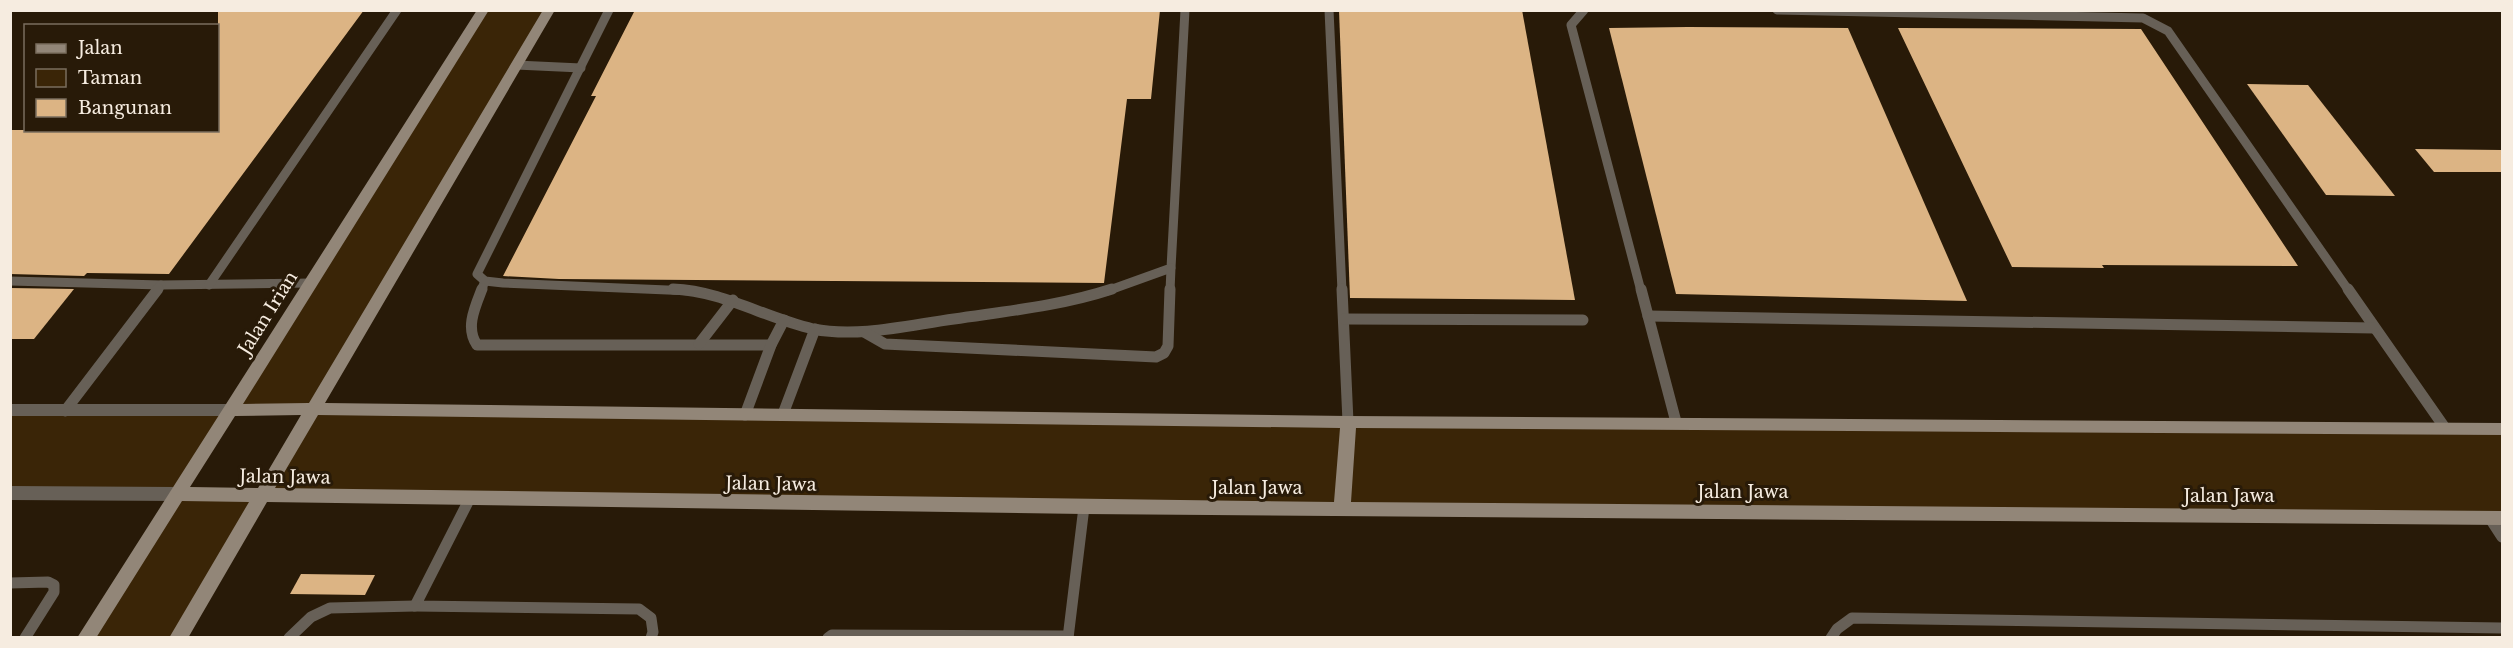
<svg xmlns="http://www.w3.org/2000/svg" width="2513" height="648" viewBox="0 0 2513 648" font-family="'Libre Baskerville',serif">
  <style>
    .green { fill: #3a2507; fill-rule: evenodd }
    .building { fill: #dcb484 }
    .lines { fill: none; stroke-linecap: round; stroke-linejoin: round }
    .lane-far1 { stroke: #676057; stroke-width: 9 }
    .lane { stroke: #676057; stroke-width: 11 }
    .street { fill: #676057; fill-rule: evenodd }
    .secondary { fill: #928678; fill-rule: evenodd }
    .labels { text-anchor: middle; stroke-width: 6; stroke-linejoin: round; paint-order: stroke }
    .street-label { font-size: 18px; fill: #f6ece0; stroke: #281a08 }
  </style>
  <rect width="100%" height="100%" fill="#281a08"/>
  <!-- green -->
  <path class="green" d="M 483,10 L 548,11 L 314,408 L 2502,428 L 2502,518 L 261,496 L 178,638 L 86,637 L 176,495 L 11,493 L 11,408 L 229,410 ZM 229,410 L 313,410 L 261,496 L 177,494 Z"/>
  <!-- building -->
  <g class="building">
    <polygon points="218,10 364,10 169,274 87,273 84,276 10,274 10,130 218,130"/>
    <polygon points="635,10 1160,10 1151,99 1127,99 1104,283 559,279 503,276 596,96 591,96"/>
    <polygon points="1339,10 1522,10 1575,300 1350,298"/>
    <polygon points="1688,27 1848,28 1967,301 1676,294 1609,28"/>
    <polygon points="1898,28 2141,29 2298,266 2102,265 2104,268 2012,267"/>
    <polygon points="2247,84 2308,85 2395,196 2326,195"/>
    <polygon points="2415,149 2502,150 2502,172 2434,172"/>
    <polygon points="10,288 74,289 34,339 10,339"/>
    <polygon points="301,574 375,575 365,595 290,594"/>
  </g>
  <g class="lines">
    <!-- lane-far1 -->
    <g class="lane-far1">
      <polyline points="609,10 477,274 485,281 503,283 691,291"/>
      <polyline points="1329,10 1342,291"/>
      <polyline points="1584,10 1571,25 1641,291"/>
      <polyline points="1777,10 2143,18 2168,31 2349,291"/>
      <polyline points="516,65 581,68"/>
      <polyline points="10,281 161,285 310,283"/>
      <polyline points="209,285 397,10"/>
      <polyline points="156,291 161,285"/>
      <polyline points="481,291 485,281"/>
      <polyline points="1107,291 1171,268 1185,10"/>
      <polyline points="1170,291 1171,268"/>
    </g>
    <!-- lane -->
    <g class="lane">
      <path d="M 482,289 C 475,307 465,328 477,345 L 771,345"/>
      <path d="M 673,289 C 723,291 765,318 813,329 C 859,338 909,325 954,319 C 1007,311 1060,306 1112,289"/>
      <polyline points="1342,289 1348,422"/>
      <polyline points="1641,289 1676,422"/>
      <polyline points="2348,289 2445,428"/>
      <polyline points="1648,316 2374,328"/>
      <polyline points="1344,319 1583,320"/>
      <polyline points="864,332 885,344 1156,357 1164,353 1168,346 1170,289"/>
      <polyline points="699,344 733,300"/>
      <polyline points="65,411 158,289"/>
      <polyline points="783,414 815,329"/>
      <polyline points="745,415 771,345 784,320"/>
      <polyline points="469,500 415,606 639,609 651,618 653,632 651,638"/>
      <polyline points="2489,517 2502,537"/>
      <polyline points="10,583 48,582 54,585 54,592 25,638"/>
      <polyline points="289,638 311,617 330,608 415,606"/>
      <polyline points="828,638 832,635 1068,636"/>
      <polyline points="1068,638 1084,507"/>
      <polyline points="1831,638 1837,629 1852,618 2502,628"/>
    </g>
    <!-- street -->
    <g class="street">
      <polygon points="10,404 229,404 235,406 237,410 235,414 229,416 10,416"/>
      <polygon points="10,486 176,487 182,489 184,494 182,499 176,501 10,500"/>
    </g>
    <!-- secondary -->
    <path class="secondary" d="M 477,10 L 489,10 L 243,404 L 309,403 L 543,10 L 555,10 L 325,403 L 1348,416 L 2502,423 L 2502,435 L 1356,428 L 1351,502 L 2502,511 L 2502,525 L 1084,514 L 267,502 L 188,638 L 169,638 L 249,502 L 182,501 L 96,638 L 77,638 ZM 301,415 L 258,488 L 190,487 L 235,416 ZM 318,415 L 1340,428 L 1334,502 L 275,488 Z"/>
  </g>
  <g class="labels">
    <!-- street labels -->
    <g class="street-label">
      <text transform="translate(268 313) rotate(-58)" y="6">Jalan Irian</text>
      <text transform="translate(285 477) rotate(1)" y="6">Jalan Jawa</text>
      <text transform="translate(771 484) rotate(1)" y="6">Jalan Jawa</text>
      <text x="1257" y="494">Jalan Jawa</text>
      <text x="1743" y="498">Jalan Jawa</text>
      <text x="2229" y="502">Jalan Jawa</text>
    </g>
  </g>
  <!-- border -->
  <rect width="2513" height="648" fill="none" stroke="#f6ece0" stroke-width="24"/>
  <!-- legend -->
  <rect x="24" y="24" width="195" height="108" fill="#281a08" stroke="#7a6e5e" stroke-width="1.5"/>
  <rect x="36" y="44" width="30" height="9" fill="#928678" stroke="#7a6e5e" stroke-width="1.5"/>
  <text x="78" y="54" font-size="18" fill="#f6ece0">Jalan</text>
  <rect x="36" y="69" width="30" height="18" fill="#3a2507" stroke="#7a6e5e" stroke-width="1.5"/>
  <text x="78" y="84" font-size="18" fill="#f6ece0">Taman</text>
  <rect x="36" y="99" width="30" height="18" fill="#dcb484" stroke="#7a6e5e" stroke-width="1.5"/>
  <text x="78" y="114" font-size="18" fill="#f6ece0">Bangunan</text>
</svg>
